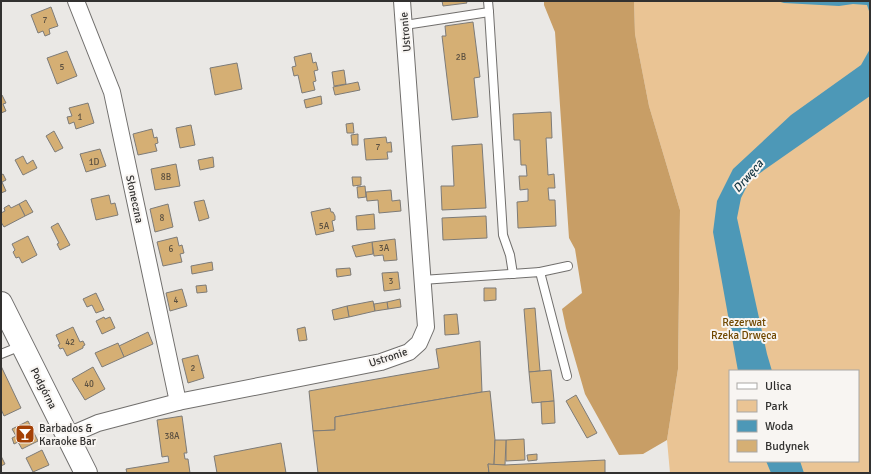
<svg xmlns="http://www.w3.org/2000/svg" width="871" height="474" viewBox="0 0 871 474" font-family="Signika,sans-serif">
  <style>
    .green { fill: #eac494; fill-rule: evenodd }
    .forest { fill: #c89e66 }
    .water { fill: #4d98b7 }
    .building { fill: #d5af74; stroke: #7d7b78 }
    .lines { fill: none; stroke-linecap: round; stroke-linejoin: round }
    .service-casing { stroke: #716f6d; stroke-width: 10 }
    .minor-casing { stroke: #716f6d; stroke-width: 18 }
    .secondary-casing { stroke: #716f6d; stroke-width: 24 }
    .service { stroke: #fff; stroke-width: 8 }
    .minor { stroke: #fff; stroke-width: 16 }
    .secondary { stroke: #fff; stroke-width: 22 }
    .labels { text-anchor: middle; stroke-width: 4; stroke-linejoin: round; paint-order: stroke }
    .number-label { font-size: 9px; fill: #5b5041 }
    .street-label { font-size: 11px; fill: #323130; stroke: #f8f5f2 }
    .park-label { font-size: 11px; fill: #704800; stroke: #f8f5f2 }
    .poi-label { font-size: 11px; fill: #323130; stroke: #f8f5f2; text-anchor: start }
    .water-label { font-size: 12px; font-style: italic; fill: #103341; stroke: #f8f5f2 }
  </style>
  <rect width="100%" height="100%" fill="#eae8e5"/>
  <!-- green -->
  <path class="green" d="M 634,1 L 870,1 L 870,473 L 670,473 L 667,440 L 678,369 L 680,210 L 649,106 L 635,34 ZM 730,371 L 858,371 L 858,461 L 730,461 Z"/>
  <!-- forest -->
  <polygon class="forest" points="544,1 634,1 635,34 649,106 680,210 678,369 667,440 643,454 619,455 585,394 566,328 562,309 582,293 575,249 569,238 555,32 544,5"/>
  <!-- water -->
  <g class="water">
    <polygon points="777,1 870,1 870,14 867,5 853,4 839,6 784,3"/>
    <polygon points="870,49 870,96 750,180 741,198 737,218 767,354 772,371 738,371 713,232 717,201 733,169 791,115 861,65"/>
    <polygon points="766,461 800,461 804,473 771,473"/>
  </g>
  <!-- building -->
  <g class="building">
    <polygon points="442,1 466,1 467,3 443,6"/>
    <polygon points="51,7 58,26 49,29 50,34 45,36 43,31 38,33 31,15"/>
    <polygon points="473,22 480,77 474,78 478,117 452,120 442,36 446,36 445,26"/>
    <polygon points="67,51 77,76 57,84 47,58"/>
    <polygon points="311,53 313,63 316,62 318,70 314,71 316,81 313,82 315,90 302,93 298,75 294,76 292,67 296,66 294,57"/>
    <polygon points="237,63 242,89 215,95 210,68"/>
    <polygon points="344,70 346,84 334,86 332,72"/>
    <polygon points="358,82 360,90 335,95 333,87"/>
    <polygon points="2,95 6,103 3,104 6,111 1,113 1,96"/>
    <polygon points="321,96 322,104 306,108 304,100"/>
    <polygon points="88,103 94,123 76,129 74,122 69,124 67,117 72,116 69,108"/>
    <polygon points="551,112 552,138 546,138 548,175 554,174 555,188 548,188 549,200 555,200 556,226 518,228 517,202 528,201 528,189 520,190 519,176 527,176 526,165 521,165 520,140 514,140 513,114"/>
    <polygon points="353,123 354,133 347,133 346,124"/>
    <polygon points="191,125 195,145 180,148 176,128"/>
    <polygon points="152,129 154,138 157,137 158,143 155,144 157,151 138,155 133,134"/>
    <polygon points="54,131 63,148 55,152 46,136"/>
    <polygon points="358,134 358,145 352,145 351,135"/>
    <polygon points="386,137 387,143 391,142 392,152 387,152 388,159 366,160 364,139"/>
    <polygon points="482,144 486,208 442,210 441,186 454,186 452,146"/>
    <polygon points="100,149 106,166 86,172 80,154"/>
    <polygon points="23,156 27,164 33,160 37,168 23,175 15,160"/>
    <polygon points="213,157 214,167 200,170 198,160"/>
    <polygon points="176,164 180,186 155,190 151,169"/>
    <polygon points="3,174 6,180 2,182 6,191 1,193 1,175"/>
    <polygon points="352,177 361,177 361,185 353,186"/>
    <polygon points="365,186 366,197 358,198 357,187"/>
    <polygon points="391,190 392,201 400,200 401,211 379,213 378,200 367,201 366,192"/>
    <polygon points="109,195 111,204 115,203 118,215 96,220 91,199"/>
    <polygon points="26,200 33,212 25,216 19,204"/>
    <polygon points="204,200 209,218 199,221 194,202"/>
    <polygon points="19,204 25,216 4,227 1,222 1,213 5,211 4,208 9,205 11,208"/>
    <polygon points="168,204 173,227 155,232 150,209"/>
    <polygon points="330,208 331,212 333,212 335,216 335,220 332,221 334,231 316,235 311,212"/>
    <polygon points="374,214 375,229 357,230 356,216"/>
    <polygon points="486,216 487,238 443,240 442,218"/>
    <polygon points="58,223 70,245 60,250 57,244 59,243 51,227"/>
    <polygon points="28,236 37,255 22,263 19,257 16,258 13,252 15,250 12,244"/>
    <polygon points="177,237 179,246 182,245 184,253 180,254 182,262 163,266 157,242"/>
    <polygon points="395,239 397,260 384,261 383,255 374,256 372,242"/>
    <polygon points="372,242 373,254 356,257 352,246"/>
    <polygon points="212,262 213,270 192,274 191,266"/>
    <polygon points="350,268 351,275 337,277 336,269"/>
    <polygon points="398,272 400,289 384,291 382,273"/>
    <polygon points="206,285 207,292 197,293 196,286"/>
    <polygon points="484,288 496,288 496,300 484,301"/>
    <polygon points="182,289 187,306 170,311 166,293"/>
    <polygon points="96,293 104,310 96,313 92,305 87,307 83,299"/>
    <polygon points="400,299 401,307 388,309 387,302"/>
    <polygon points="373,301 375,311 349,317 347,306"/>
    <polygon points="387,302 388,309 375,311 374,304"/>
    <polygon points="347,306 349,317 334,320 332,310"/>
    <polygon points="535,308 540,371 529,372 524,309"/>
    <polygon points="457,314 459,334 445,335 444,315"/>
    <polygon points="104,317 105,319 110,317 115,328 102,334 96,321"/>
    <polygon points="73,327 80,342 83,341 85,345 83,346 83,348 67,356 63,348 60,349 58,345 60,344 56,335"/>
    <polygon points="305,327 307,340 299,341 297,329"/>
    <polygon points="148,332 153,344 124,357 119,346"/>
    <polygon points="480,341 482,392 335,417 335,430 313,431 309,391 439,368 436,349"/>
    <polygon points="118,343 124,357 102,367 95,353"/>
    <polygon points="198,355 204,378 188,383 182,359"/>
    <polygon points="1,366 21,408 4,416 1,409"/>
    <polygon points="93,367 105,389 85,400 72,379"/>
    <polygon points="551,370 554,401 532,403 529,372"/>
    <polygon points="490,391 495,440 494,465 488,464 489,473 318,473 313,431 335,430 335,417 482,392"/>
    <polygon points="576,395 597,433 587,438 566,401"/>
    <polygon points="554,401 555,423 542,424 541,402"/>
    <polygon points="182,416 187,453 184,453 185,459 188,459 190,473 127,473 126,469 169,462 168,456 162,457 157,420"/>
    <polygon points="28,421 38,441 22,449 18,442 14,444 12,438 16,436 12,429"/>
    <polygon points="524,439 525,460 506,461 506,440"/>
    <polygon points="495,440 506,440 505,465 494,465"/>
    <polygon points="281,443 286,473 217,473 214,456"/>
    <polygon points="42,450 49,465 33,472 26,458"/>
    <polygon points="537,454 537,460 528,461 527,455"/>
    <polygon points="1,456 5,464 1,466"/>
    <polygon points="605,460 605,473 489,473 488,464 505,465"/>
  </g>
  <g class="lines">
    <defs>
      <g id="service">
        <polyline points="489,12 503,235 510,255 513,274"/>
        <polyline points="405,25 489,12 488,1"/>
        <polyline points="540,272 568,266"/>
        <polyline points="422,280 540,272 567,376"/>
        <polyline points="1,354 21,346"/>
      </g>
      <g id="minor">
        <polyline points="76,1 112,92 178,402"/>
        <polyline points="68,436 98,423 178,402 381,362 409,352 419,343 426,327 402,1"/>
      </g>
      <polyline id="secondary" points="1,303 86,473"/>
    </defs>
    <!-- service casing -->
    <use href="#service" class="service-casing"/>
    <!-- minor casing -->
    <use href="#minor" class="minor-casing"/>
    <!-- secondary casing -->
    <use href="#secondary" class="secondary-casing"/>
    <!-- service -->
    <use href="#service" class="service"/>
    <!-- minor -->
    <use href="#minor" class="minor"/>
    <!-- secondary -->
    <use href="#secondary" class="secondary"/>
  </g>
  <!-- icons -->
  <defs>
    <symbol id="bar-square" viewBox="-11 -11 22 22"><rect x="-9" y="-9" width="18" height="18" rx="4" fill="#a44106" stroke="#f8f5f2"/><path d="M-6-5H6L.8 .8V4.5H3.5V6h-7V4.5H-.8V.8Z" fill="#fff"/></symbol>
  </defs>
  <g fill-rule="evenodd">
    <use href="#bar-square" x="14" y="423" width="22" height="22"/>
  </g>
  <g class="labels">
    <!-- number labels -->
    <g class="number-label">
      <text x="45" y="23">7</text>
      <text x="461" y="60">2B</text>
      <text x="62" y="70">5</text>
      <text x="80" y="120">1</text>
      <text x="378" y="150">7</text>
      <text x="94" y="165">1D</text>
      <text x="166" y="180">8B</text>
      <text x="162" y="221">8</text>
      <text x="324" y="229">5A</text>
      <text x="384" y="251">3A</text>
      <text x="171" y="252">6</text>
      <text x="391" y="284">3</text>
      <text x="176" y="303">4</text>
      <text x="70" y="345">42</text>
      <text x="193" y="371">2</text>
      <text x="89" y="387">40</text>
      <text x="172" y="439">38A</text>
    </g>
    <!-- street labels -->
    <g class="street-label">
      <text transform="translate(405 32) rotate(-95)" y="4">Ustronie</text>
      <text transform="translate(135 199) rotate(78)" y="4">Słoneczna</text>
      <text transform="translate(388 357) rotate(-18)" y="4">Ustronie</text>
      <text transform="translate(44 388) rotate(63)" y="4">Podgórna</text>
    </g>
    <!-- park labels -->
    <g class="park-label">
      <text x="744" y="326">Rezerwat<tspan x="744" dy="13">Rzeka Drwęca</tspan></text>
    </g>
    <!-- poi labels -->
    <g class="poi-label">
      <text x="39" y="432">Barbados &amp;<tspan x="39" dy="13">Karaoke Bar</tspan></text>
    </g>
    <!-- water labels -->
    <g class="water-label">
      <text transform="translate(748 176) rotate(-49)" y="4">Drwęca</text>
    </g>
  </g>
  <!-- border -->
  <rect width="871" height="474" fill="none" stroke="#323130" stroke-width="4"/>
  <!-- legend -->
  <rect x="729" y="370" width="130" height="92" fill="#f8f5f2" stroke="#a9a7a4"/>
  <rect x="737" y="383" width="20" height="6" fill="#ffffff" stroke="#a9a7a4"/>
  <text x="765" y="390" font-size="12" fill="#323130">Ulica</text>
  <rect x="737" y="400" width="20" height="12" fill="#eac494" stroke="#a9a7a4"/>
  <text x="765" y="410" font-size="12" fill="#323130">Park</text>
  <rect x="737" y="420" width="20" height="12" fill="#4d98b7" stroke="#a9a7a4"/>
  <text x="765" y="430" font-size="12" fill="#323130">Woda</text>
  <rect x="737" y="440" width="20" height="12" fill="#d5af74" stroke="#a9a7a4"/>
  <text x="765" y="450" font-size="12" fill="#323130">Budynek</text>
</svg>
